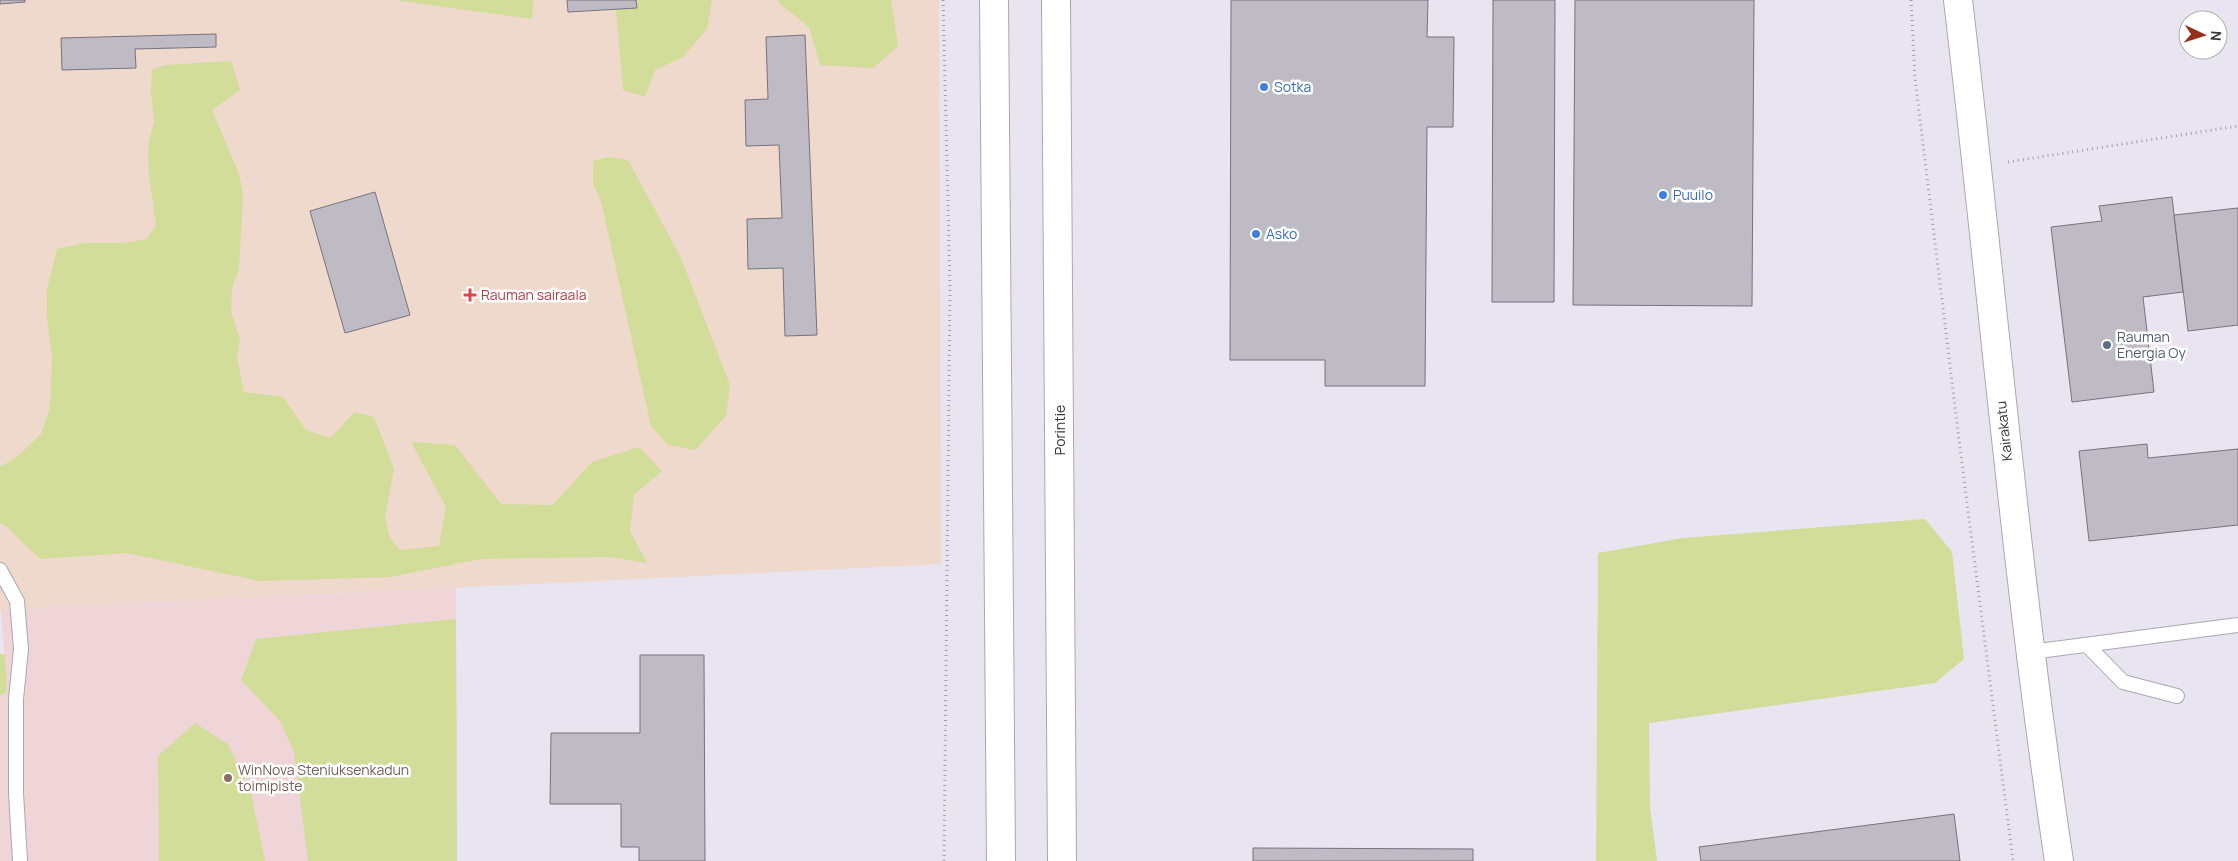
<svg xmlns="http://www.w3.org/2000/svg" width="2238" height="861" viewBox="0 0 2238 861" font-family="Manrope,sans-serif">
  <style>
    .education { fill: #f0d5d8 }
    .medical { fill: #efd8cc }
    .green { fill: #d1dd98 }
    .building { fill: #bebbc5; stroke: #76737d }
    .lines { fill: none; stroke-linecap: round; stroke-linejoin: round }
    .service-casing { stroke: #aaa7b2; stroke-width: 16 }
    .secondary-casing { stroke: #aaa7b2; stroke-width: 30 }
    .trunk-casing { stroke: #aaa7b2; stroke-width: 30 }
    .path { stroke: #a29fa8; stroke-width: 3; stroke-dasharray: 1 4; stroke-linecap: butt }
    .service { stroke: #fff; stroke-width: 14 }
    .secondary { stroke: #fff; stroke-width: 28 }
    .trunk { stroke: #fff; stroke-width: 28 }
    .shop-dot { fill: #3f7fe0; stroke: #fff; stroke-width: 2 }
    .health-dot { fill: #e0444e; stroke: #fff; stroke-width: 2 }
    .service-dot { fill: #5c6f8a; stroke: #fff; stroke-width: 2 }
    .education-dot { fill: #8d6e63; stroke: #fff; stroke-width: 2 }
    .labels { text-anchor: middle; stroke-width: 5; stroke-linejoin: round; paint-order: stroke }
    .shop-label { font-size: 14px; fill: #366cbe; stroke: #fff; text-anchor: start }
    .health-label { font-size: 14px; fill: #be3a42; stroke: #fff; text-anchor: start }
    .service-label { font-size: 14px; fill: #4e5e75; stroke: #fff; text-anchor: start }
    .street-label { font-size: 14px; fill: #353438; stroke: #fff }
    .education-label { font-size: 14px; fill: #785e54; stroke: #fff; text-anchor: start }
  </style>
  <rect width="100%" height="100%" fill="#e8e5f0"/>
  <!-- education -->
  <polygon class="education" points="456,588 457,861 0,861 0,696 7,691 1,610"/>
  <!-- medical -->
  <polygon class="medical" points="0,0 939,0 941,564 0,610"/>
  <!-- green -->
  <g class="green">
    <polygon points="394,0 534,0 532,19"/>
    <polygon points="636,0 712,0 707,29 683,57 655,70 645,97 623,90 616,9 637,7"/>
    <polygon points="778,0 891,0 898,46 873,68 820,65 809,27 779,3"/>
    <polygon points="231,61 240,90 212,110 239,174 243,194 239,269 232,288 231,312 240,339 237,358 244,392 283,397 306,430 330,438 355,412 374,417 394,469 385,518 390,538 400,550 439,546 446,507 411,442 455,445 501,504 553,505 592,462 639,447 662,471 634,495 630,531 647,563 610,557 481,559 390,577 260,581 126,553 40,559 6,526 0,523 0,467 17,457 41,434 50,408 52,356 47,318 47,290 57,249 85,243 123,243 147,239 156,225 149,175 148,147 154,120 151,92 152,70 166,65"/>
    <polygon points="608,157 628,160 681,258 730,385 726,416 695,450 668,445 651,426 601,201 593,184 593,161"/>
    <polygon points="1925,519 1952,552 1964,659 1935,683 1649,723 1650,807 1657,861 1596,861 1598,553 1683,538"/>
    <polygon points="456,619 457,861 308,861 294,752 280,721 241,680 256,639"/>
    <polygon points="0,654 5,654 7,691 0,696"/>
    <polygon points="195,723 228,744 251,793 265,861 159,861 158,756"/>
  </g>
  <!-- building -->
  <g class="building">
    <polygon points="0,0 25,0 25,2 0,4"/>
    <polygon points="567,0 636,0 637,8 568,12"/>
    <polygon points="1231,0 1428,0 1427,37 1454,37 1453,127 1427,127 1425,386 1325,386 1325,360 1230,360"/>
    <polygon points="1493,0 1555,0 1554,302 1492,302"/>
    <polygon points="1575,0 1754,0 1752,306 1573,305"/>
    <polygon points="216,34 216,47 135,49 136,68 62,70 61,38"/>
    <polygon points="805,35 817,335 785,336 783,268 748,269 747,219 782,218 779,145 746,146 745,100 768,99 766,37"/>
    <polygon points="375,192 410,315 345,333 310,211"/>
    <polygon points="2172,197 2183,292 2143,297 2154,392 2072,402 2051,227 2102,221 2099,206"/>
    <polygon points="2238,208 2238,325 2188,331 2174,215"/>
    <polygon points="2147,444 2148,458 2238,449 2238,525 2089,541 2079,451"/>
    <polygon points="640,655 704,655 705,861 639,861 639,847 621,847 621,804 550,804 551,733 640,733"/>
    <polygon points="1954,814 1960,861 1701,861 1699,847"/>
    <polygon points="1253,848 1473,849 1473,861 1253,861"/>
  </g>
  <g class="lines">
    <defs>
      <g id="service">
        <polyline points="0,570 17,601 21,649 16,699 16,793 20,861"/>
        <polyline points="2087,645 2123,682 2177,696"/>
        <polyline points="2031,652 2238,625"/>
      </g>
      <path id="secondary" d="M 1958,0 C 1992,287 2016,575 2059,861"/>
      <g id="trunk">
        <polyline points="994,0 1001,861"/>
        <polyline points="1056,0 1062,861"/>
      </g>
    </defs>
    <!-- service casing -->
    <use href="#service" class="service-casing"/>
    <!-- secondary casing -->
    <use href="#secondary" class="secondary-casing"/>
    <!-- trunk casing -->
    <use href="#trunk" class="trunk-casing"/>
    <!-- path -->
    <g class="path">
      <polyline points="943,0 950,287 944,861"/>
      <polyline points="1911,0 1915,78 1961,456 2013,861"/>
      <polyline points="2008,162 2238,126"/>
    </g>
    <!-- service -->
    <use href="#service" class="service"/>
    <!-- secondary -->
    <use href="#secondary" class="secondary"/>
    <!-- trunk -->
    <use href="#trunk" class="trunk"/>
  </g>
  <!-- markers -->
  <g class="shop-dot">
    <circle cx="1264" cy="87" r="5"/>
    <circle cx="1663" cy="195" r="5"/>
    <circle cx="1256" cy="234" r="5"/>
  </g>
  <path class="health-dot" d="M467.5 287.5h5v5h5v5h-5v5h-5v-5h-5v-5h5z"/>
  <circle class="service-dot" cx="2107" cy="345" r="5"/>
  <circle class="education-dot" cx="228" cy="778" r="5"/>
  <g class="labels">
    <!-- shop labels -->
    <g class="shop-label">
      <text x="1274" y="92">Sotka</text>
      <text x="1673" y="200">Puuilo</text>
      <text x="1266" y="239">Asko</text>
    </g>
    <!-- health labels -->
    <g class="health-label">
      <text x="481" y="300">Rauman sairaala</text>
    </g>
    <!-- service labels -->
    <g class="service-label">
      <text x="2117" y="342">Rauman<tspan x="2117" dy="16">Energia Oy</tspan></text>
    </g>
    <!-- street labels -->
    <g class="street-label">
      <text transform="translate(1060 430) rotate(-90)" y="5">Porintie</text>
      <text transform="translate(2004 431) rotate(-96)" y="5">Kairakatu</text>
    </g>
    <!-- education labels -->
    <g class="education-label">
      <text x="238" y="775">WinNova Steniuksenkadun<tspan x="238" dy="16">toimipiste</tspan></text>
    </g>
  </g>
  <!-- north arrow -->
  <g transform="translate(2203 35) rotate(94)"><circle r="24" fill="#ffffff" stroke="#aeaeaf"/>
  <path d="M0-4L9 19L0 12L-9 19Z" fill="#972d1b"/>
  <text y="-8" font-size="14" font-weight="bold" text-anchor="middle" fill="#353438">N</text>
  </g>
</svg>
